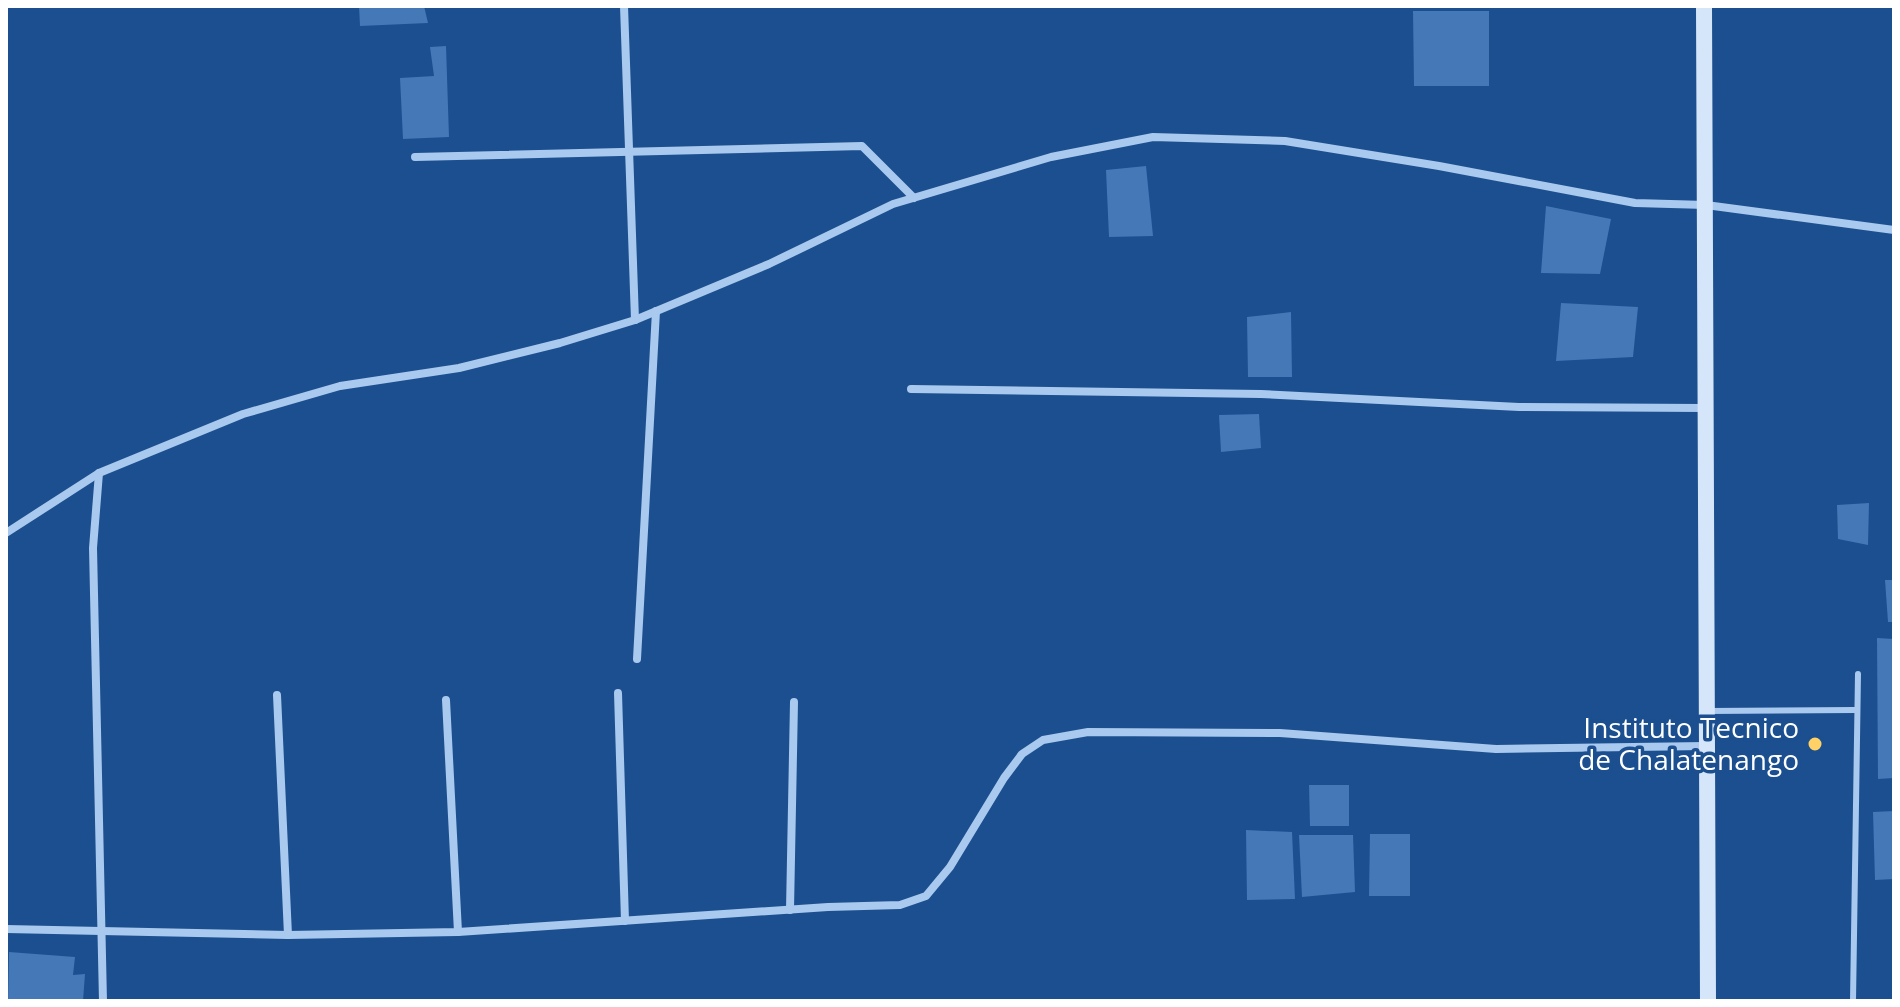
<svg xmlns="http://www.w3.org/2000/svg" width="1900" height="1007" viewBox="0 0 1900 1007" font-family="'Open Sans',sans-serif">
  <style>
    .building { fill: #4478b7 }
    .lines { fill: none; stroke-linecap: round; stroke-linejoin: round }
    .lane { stroke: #a9c9ee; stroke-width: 6 }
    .street { stroke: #a9c9ee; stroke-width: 8 }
    .secondary { stroke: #d6e6fa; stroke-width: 16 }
    .poi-dot { fill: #ffd166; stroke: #1b4f8f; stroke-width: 3 }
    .labels { text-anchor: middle; stroke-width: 7; stroke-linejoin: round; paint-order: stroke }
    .poi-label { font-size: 28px; fill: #fff; stroke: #1b4f8f; text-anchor: end }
  </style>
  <rect width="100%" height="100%" fill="#1b4f8f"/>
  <!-- building -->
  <g class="building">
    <polygon points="359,6 424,6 428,23 360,26"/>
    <polygon points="1413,11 1489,11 1489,86 1414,86"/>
    <polygon points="446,46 449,137 403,139 400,78 434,76 430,47"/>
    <polygon points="1146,166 1153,236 1109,237 1106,170"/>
    <polygon points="1546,206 1611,219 1600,274 1541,273"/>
    <polygon points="1561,303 1638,307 1633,357 1556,361"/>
    <polygon points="1291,312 1292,377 1248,377 1247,317"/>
    <polygon points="1259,414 1261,448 1221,452 1219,415"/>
    <polygon points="1869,503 1868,545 1838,539 1837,505"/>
    <polygon points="1885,580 1894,580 1894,622 1888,622"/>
    <polygon points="1877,638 1894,639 1894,778 1878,779"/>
    <polygon points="1309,785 1349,785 1349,826 1310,826"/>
    <polygon points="1894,811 1894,879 1875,880 1873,812"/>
    <polygon points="1246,830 1292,832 1295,899 1247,900"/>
    <polygon points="1370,834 1410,834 1410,896 1369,896"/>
    <polygon points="1299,835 1353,835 1355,892 1302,897"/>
    <polygon points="9,952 75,957 73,975 85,974 83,1001 8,1001"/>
  </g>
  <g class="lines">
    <!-- lane -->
    <g class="lane">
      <polyline points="1708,711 1856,710"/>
      <polyline points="1853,1001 1858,674"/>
    </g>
    <!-- street -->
    <g class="street">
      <polyline points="624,6 635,320"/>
      <polyline points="415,157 862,146 914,198"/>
      <polyline points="911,389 1261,394 1519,407 1704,408"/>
      <polyline points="99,473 93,548 103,1001"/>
      <polyline points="6,533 99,473 243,414 340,386 459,368 560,343 635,320 769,264 893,204 1051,157 1153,137 1285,141 1439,166 1635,203 1706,205 1894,230"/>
      <polyline points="637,659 656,311"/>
      <polyline points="618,693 625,921"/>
      <polyline points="277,695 288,935"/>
      <polyline points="446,700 458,932"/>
      <polyline points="790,910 794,702"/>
      <polyline points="6,929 288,935 458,932 828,907 900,905 926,896 950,867 1004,778 1022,754 1043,740 1088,732 1280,733 1496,749 1705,746"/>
    </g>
    <!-- secondary -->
    <path class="secondary" d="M 1704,6 C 1708,338 1704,669 1708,1001"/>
  </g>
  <!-- markers -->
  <circle class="poi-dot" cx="1815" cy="744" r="8"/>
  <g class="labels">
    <!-- poi labels -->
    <g class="poi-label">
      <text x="1799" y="738">Instituto Tecnico<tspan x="1799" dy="32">de Chalatenango</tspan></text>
    </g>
  </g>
  <!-- border -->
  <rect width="1900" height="1007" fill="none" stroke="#ffffff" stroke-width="16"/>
</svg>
